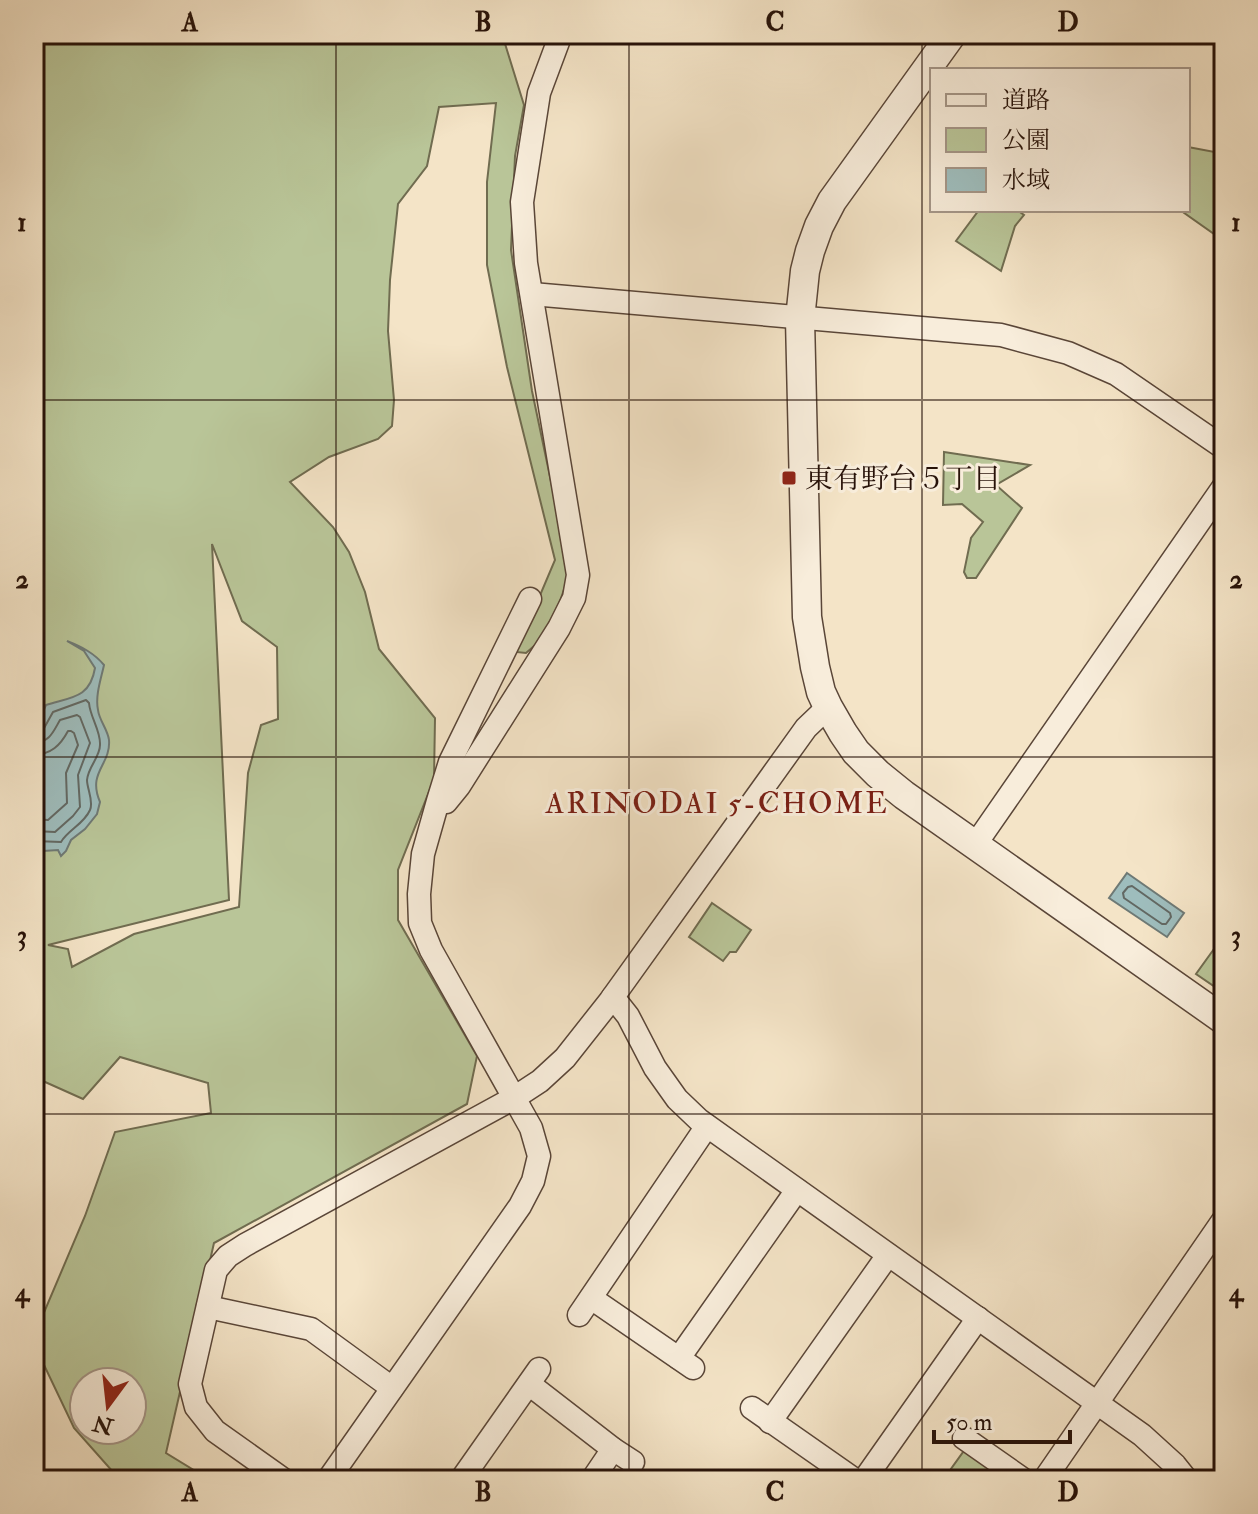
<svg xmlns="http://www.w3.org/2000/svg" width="1258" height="1514" viewBox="0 0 1258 1514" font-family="'IM FELL Double Pica','Noto Serif JP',serif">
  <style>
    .green { fill: #b9c598; stroke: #706c50; stroke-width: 2; fill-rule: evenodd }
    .water { fill: #9ebdbd; stroke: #6e7975; stroke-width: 2 }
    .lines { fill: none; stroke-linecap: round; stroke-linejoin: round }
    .shore { stroke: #626863; stroke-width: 2 }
    .minor-casing { stroke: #5a4638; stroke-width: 25 }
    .tertiary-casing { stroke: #5a4638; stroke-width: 31 }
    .minor { stroke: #f8eddb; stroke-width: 22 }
    .tertiary { stroke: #f8eddb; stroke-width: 28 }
    .grid { fill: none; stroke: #271209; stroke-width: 2; stroke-opacity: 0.55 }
    .poi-dot { fill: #8f2418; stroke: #f8eddb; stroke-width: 3 }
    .labels { text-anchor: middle; stroke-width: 6; stroke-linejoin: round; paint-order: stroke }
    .poi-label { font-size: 28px; fill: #271209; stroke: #f8eddb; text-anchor: start }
    .neighbourhood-label { font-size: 30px; letter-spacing: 2px; fill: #7a1f14; stroke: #f8eddb }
    .neatline { fill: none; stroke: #271209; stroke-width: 3 }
    .grid-label { font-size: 26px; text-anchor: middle; font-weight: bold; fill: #271209 }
  </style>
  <rect width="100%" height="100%" fill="#f4e4c7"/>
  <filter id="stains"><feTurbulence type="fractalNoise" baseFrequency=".0025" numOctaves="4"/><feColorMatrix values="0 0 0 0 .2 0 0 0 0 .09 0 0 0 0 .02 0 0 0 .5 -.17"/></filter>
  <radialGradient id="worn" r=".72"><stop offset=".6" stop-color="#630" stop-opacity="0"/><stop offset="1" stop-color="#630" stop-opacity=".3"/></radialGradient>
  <!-- green -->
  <g class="green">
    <path d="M 34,34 L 502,34 L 524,105 L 515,156 L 511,250 L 532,391 L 570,572 L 559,604 L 541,640 L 526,653 L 516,652 L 555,560 L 507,367 L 487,265 L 487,182 L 496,103 L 439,107 L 427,166 L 398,204 L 390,280 L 388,331 L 394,400 L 392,426 L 378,439 L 329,457 L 290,482 L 333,527 L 349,552 L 365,592 L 379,649 L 435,718 L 434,779 L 398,870 L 398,920 L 477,1056 L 467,1104 L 214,1243 L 166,1453 L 210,1480 L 116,1480 L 114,1473 L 74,1428 L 34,1344 L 34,1336 L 85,1216 L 115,1132 L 211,1113 L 208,1083 L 120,1057 L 83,1099 L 34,1077 ZM 212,544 L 242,621 L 277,647 L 278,719 L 261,725 L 248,773 L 239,907 L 134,934 L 72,967 L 68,949 L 48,945 L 229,900 ZM 84,1382 L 132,1382 L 132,1430 L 84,1430 Z"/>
    <polygon points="1188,147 1220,153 1218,166 1224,171 1224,241 1180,210 1188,210"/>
    <polygon points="979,210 1017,210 1024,215 1015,226 1001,271 956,241"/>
    <polygon points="944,452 1030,465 996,485 1022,508 976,578 967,578 964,572 971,538 983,522 962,504 943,505"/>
    <polygon points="712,903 751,930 736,952 730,952 723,961 689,937"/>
    <polygon points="1224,935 1224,993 1196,974"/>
    <polygon points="966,1448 1013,1480 943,1480"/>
  </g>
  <!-- water -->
  <g class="water">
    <path d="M 67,641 C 82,647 94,653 104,665 C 101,679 95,696 98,710 C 99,720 108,730 109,740 C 111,765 87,772 100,802 L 97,814 L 85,829 L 71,840 L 66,851 L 61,856 L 58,850 L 43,851 L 34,848 L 34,731 L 46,705 C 72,697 90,698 95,668 L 84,651 Z"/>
    <polygon points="1127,873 1184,913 1167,937 1109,898"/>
  </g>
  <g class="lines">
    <!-- shore -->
    <g class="shore">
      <path d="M 34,733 L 43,730 L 53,712 L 86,700 L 89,703 C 90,717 101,731 100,745 C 100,757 88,767 87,780 C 87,789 94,801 90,810 C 84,824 68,830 61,842 L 34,841"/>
      <path d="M 34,743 C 50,742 53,732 60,720 L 77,715 L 80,717 L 90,743 L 78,775 L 80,807 L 73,816 L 55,832 L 34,831"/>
      <path d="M 34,755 C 51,754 60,746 68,731 L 71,731 L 74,733 L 78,745 L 66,773 L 67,803 L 48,820 L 34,819"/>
      <polygon points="1132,886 1170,913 1171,917 1166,924 1162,924 1124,898 1123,893 1128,887"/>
    </g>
    <defs>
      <g id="minor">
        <polyline points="532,294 1001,335 1068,353 1116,374 1224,448"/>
        <polyline points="439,801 446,802 459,786 559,628 574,598 578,575 526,263 522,202 539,93 561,34"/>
        <polyline points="975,845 1224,486"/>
        <polyline points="613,997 628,1016 655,1068 677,1099 699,1120 1142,1435 1175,1465 1187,1480"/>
        <polyline points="591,1298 693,1368"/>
        <polyline points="208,1307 311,1329 392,1388"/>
        <polyline points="579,1315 707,1126"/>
        <polyline points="679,1358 797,1190"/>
        <polyline points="529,1384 613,1449 633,1462"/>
        <polyline points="752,1408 855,1480"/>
        <polyline points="770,1422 888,1255"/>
        <polyline points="964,1438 1024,1480"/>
        <polyline points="284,1480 215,1431 196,1407 190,1384 216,1270 228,1256 245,1245 514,1098 540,1081 565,1058 610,1001 806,728 828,707"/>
        <polyline points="328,1480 520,1206 533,1181 539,1156 531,1128 431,950 420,923 419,894 423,854 438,801 450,762 530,599"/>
        <polyline points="461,1480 539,1369"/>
        <polyline points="592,1480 613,1449"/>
        <polyline points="864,1480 978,1318"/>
        <polyline points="1044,1480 1224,1219"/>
      </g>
      <polyline id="tertiary" points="952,34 832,201 819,226 810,251 805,271 800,319 807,617 815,667 821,692 828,707 843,733 856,752 878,774 904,795 1224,1020"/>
    </defs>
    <!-- minor casing -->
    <use href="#minor" class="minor-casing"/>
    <!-- tertiary casing -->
    <use href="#tertiary" class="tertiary-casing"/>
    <!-- minor -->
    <use href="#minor" class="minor"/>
    <!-- tertiary -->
    <use href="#tertiary" class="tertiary"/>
  </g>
  <!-- grid -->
  <path class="grid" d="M 336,34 L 336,1480M 629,34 L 629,1480M 922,34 L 922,1480M 34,400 L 1224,400M 34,757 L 1224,757M 34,1114 L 1224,1114"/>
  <!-- markers -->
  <rect class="poi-dot" x="781" y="470" width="16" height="16" rx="4"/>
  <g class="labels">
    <!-- poi labels -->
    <g class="poi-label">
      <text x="805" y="488">東有野台５丁目</text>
    </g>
    <!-- neighbourhood labels -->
    <g class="neighbourhood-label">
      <text x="717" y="813">ARINODAI 5-CHOME</text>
    </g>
  </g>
  <!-- margin -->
  <rect width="1258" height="1514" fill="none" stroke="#f4e4c7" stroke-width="88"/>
  <!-- legend -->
  <rect x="930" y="68" width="260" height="144" fill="#f8eddb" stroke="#a49587" stroke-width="2"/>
  <rect x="946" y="94" width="40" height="12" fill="#f8eddb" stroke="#a49587" stroke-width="2"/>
  <text x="1002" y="108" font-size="24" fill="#271209">道路</text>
  <rect x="946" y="128" width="40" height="24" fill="#b9c598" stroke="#a49587" stroke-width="2"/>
  <text x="1002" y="148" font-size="24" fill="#271209">公園</text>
  <rect x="946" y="168" width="40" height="24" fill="#9ebdbd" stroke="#a49587" stroke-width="2"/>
  <text x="1002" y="188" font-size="24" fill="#271209">水域</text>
  <!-- north arrow -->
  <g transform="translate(108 1406) rotate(195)"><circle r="38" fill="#f8eddb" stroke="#a49587" stroke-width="2"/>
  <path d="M0-6L14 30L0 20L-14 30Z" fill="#8f2418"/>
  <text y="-12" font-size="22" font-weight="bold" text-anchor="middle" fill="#271209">N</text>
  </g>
  <!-- scale -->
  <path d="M934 1430v12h136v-12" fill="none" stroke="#271209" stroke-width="4"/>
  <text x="946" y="1430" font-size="24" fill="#271209" stroke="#f8eddb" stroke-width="6" paint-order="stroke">50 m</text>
  <rect x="44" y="44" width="1170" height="1426" class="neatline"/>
  <g class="grid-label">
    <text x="190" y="31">A</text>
    <text x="483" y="31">B</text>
    <text x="775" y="31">C</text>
    <text x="1068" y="31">D</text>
    <text x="22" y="231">1</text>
    <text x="1236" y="231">1</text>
    <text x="22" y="588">2</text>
    <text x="1236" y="588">2</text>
    <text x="22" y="944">3</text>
    <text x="1236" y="944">3</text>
    <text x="22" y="1301">4</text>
    <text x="1236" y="1301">4</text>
    <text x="190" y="1501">A</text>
    <text x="483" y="1501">B</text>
    <text x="775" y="1501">C</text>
    <text x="1068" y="1501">D</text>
  </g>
  <rect width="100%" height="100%" filter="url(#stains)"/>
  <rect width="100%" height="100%" fill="url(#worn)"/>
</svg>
